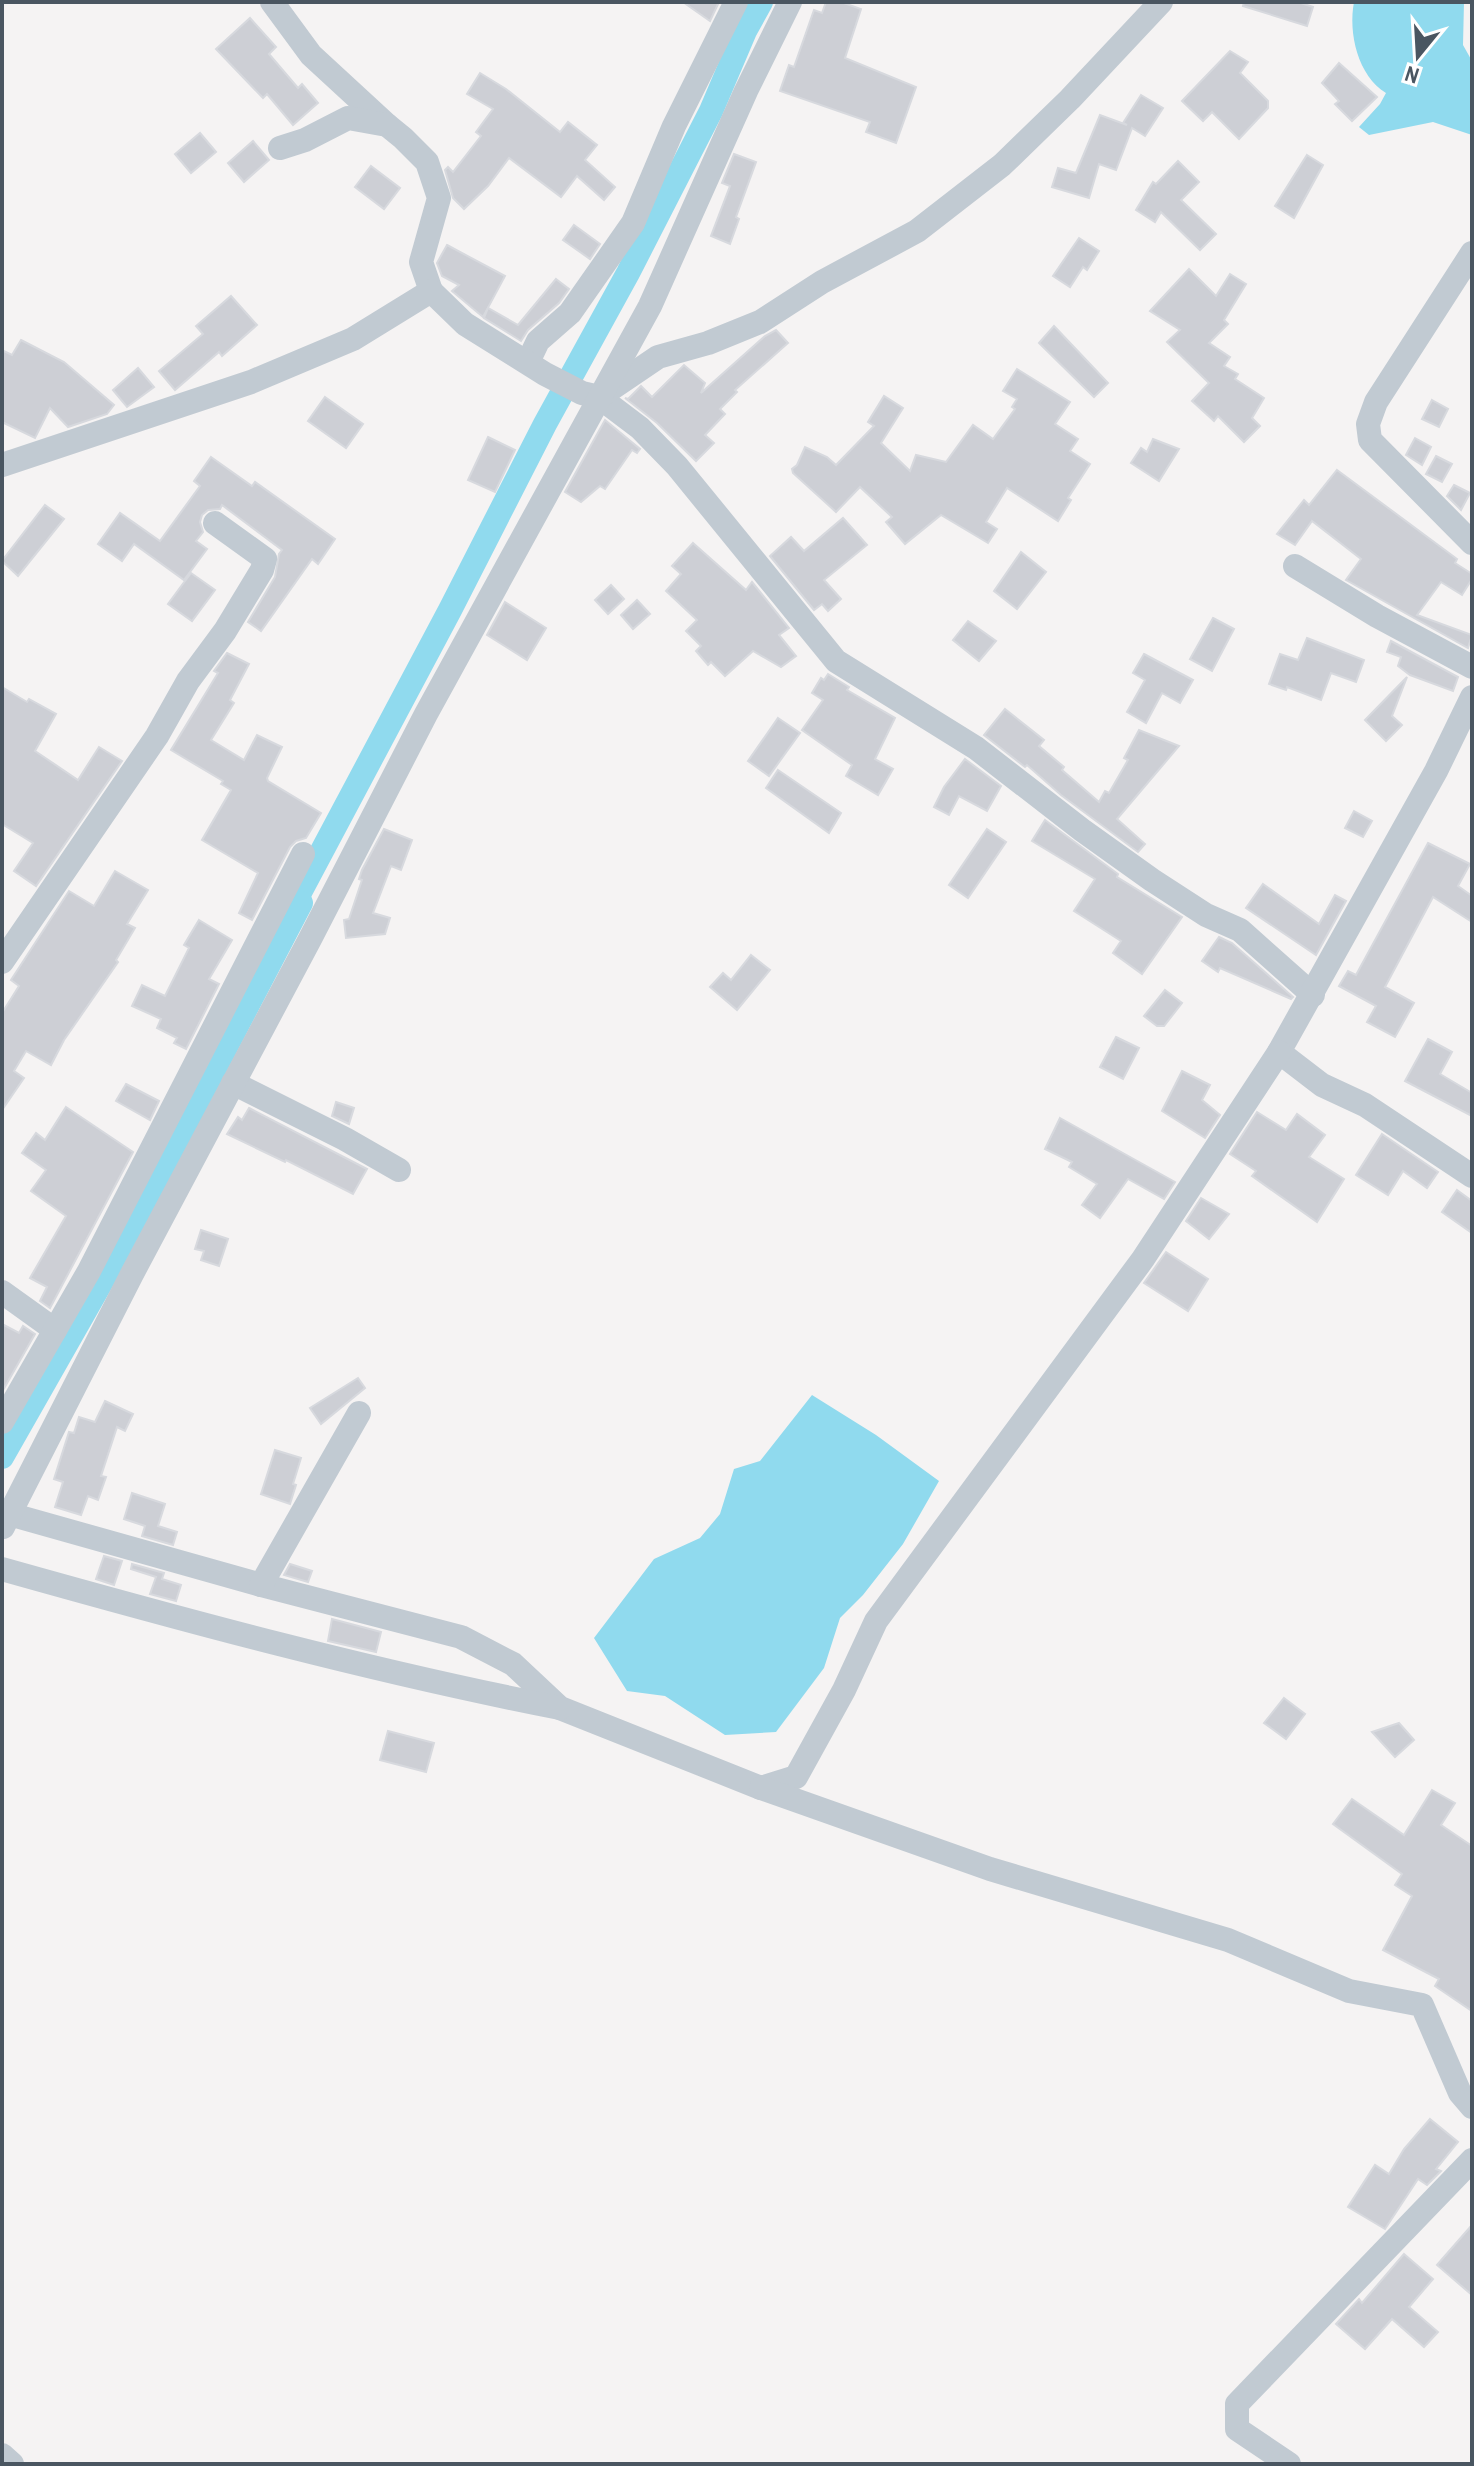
<svg xmlns="http://www.w3.org/2000/svg" width="1474" height="2466" viewBox="0 0 1474 2466" font-family="'Archivo Narrow',sans-serif">
  <style>
    .water { fill: #90daee }
    .lines { fill: none; stroke-linecap: round; stroke-linejoin: round }
    .canal { stroke: #90daee; stroke-width: 24 }
    .building { fill: #cdcfd5; stroke: #d7d9de; stroke-width: 2 }
    .minor { stroke: #c1cad2; stroke-width: 24 }
  </style>
  <rect width="100%" height="100%" fill="#f5f3f3"/>
  <!-- water -->
  <g class="water">
    <path d="M 1354,2 L 1464,2 L 1463,45 L 1472,61 L 1472,135 L 1433,122 L 1369,135 L 1359,127 L 1380,104 L 1386,93 C 1358,76 1348,33 1354,2 Z"/>
    <polygon points="812,1395 876,1435 939,1481 903,1544 863,1595 840,1618 824,1668 776,1732 725,1735 665,1696 627,1691 594,1638 654,1559 700,1538 720,1514 734,1469 760,1461"/>
  </g>
  <g class="lines">
    <!-- canal -->
    <g class="canal">
      <polyline points="289,913 450,610 545,424 628,273 711,111 745,31 761,2"/>
      <polyline points="2,1457 126,1239 301,903"/>
    </g>
  </g>
  <!-- building -->
  <g class="building">
    <polygon points="683,2 719,2 710,21"/>
    <polygon points="826,2 841,2 861,9 845,58 916,87 896,143 866,132 870,122 780,91 789,65 794,67 814,10 822,13"/>
    <polygon points="1244,2 1298,2 1313,7 1307,26 1243,6"/>
    <polygon points="250,18 276,47 269,54 298,88 302,84 318,103 293,125 267,94 263,98 216,49"/>
    <polygon points="1230,51 1248,62 1240,73 1268,101 1268,108 1239,139 1212,112 1203,121 1182,101"/>
    <polygon points="1339,63 1377,97 1352,121 1335,104 1339,101 1322,83"/>
    <polygon points="480,73 506,89 560,132 568,122 597,145 585,160 615,187 604,200 577,176 561,197 509,158 488,186 464,209 453,198 445,170 448,167 453,172 481,136 476,132 493,109 467,94"/>
    <polygon points="1141,95 1163,108 1145,136 1132,128 1116,170 1099,164 1089,198 1052,187 1058,168 1076,173 1100,115 1127,125 1123,123"/>
    <polygon points="200,133 216,152 191,173 175,154"/>
    <polygon points="253,141 269,160 244,182 228,163"/>
    <polygon points="734,154 756,162 736,217 739,219 730,244 711,236 730,186 722,183"/>
    <polygon points="1307,155 1323,165 1294,218 1275,206"/>
    <polygon points="1178,161 1199,182 1181,200 1216,234 1200,250 1161,212 1155,222 1136,210 1153,182 1156,184"/>
    <polygon points="371,166 400,188 384,209 355,187"/>
    <polygon points="574,225 600,244 590,259 563,240"/>
    <polygon points="1079,238 1099,251 1087,270 1083,267 1070,287 1053,276"/>
    <polygon points="447,245 505,276 483,317 452,291 459,285 442,276 437,263"/>
    <polygon points="1189,269 1216,296 1230,274 1246,284 1224,320 1228,324 1209,343 1230,357 1224,366 1238,374 1235,379 1264,398 1252,418 1260,426 1244,442 1218,416 1214,421 1192,401 1209,383 1167,342 1180,330 1150,311"/>
    <polygon points="556,279 569,289 559,303 528,330 521,341 484,318 488,308 518,325"/>
    <polygon points="231,296 257,325 222,356 219,352 175,390 159,371 203,334 196,326"/>
    <polygon points="1054,326 1108,383 1094,397 1039,343"/>
    <polygon points="776,330 788,343 735,390 737,392 720,409 725,414 705,435 714,443 696,461 657,423 625,398 628,399 641,386 652,397 684,365 705,383 701,393 765,336"/>
    <polygon points="21,340 64,362 114,405 107,414 68,427 50,408 35,438 2,422 2,350 12,355"/>
    <polygon points="138,368 154,387 127,407 113,390"/>
    <polygon points="1017,369 1070,402 1055,424 1078,439 1070,451 1090,464 1068,498 1071,500 1058,521 1007,488 986,522 997,529 988,543 941,515 905,544 886,522 892,517 860,487 836,512 793,473 792,469 797,465 805,447 827,457 836,465 874,426 868,422 884,396 903,408 881,443 910,471 916,455 946,462 973,425 993,439 1015,409 1012,407 1017,399 1003,391"/>
    <polygon points="325,397 363,424 346,448 308,421"/>
    <polygon points="1432,400 1448,409 1439,427 1422,419"/>
    <polygon points="605,420 640,449 637,453 632,450 605,489 600,486 581,502 565,492"/>
    <polygon points="488,437 515,450 495,492 468,480"/>
    <polygon points="1415,438 1431,447 1422,465 1406,455"/>
    <polygon points="1153,439 1179,449 1159,481 1131,463 1141,448 1147,452"/>
    <polygon points="1436,456 1452,464 1442,482 1426,474"/>
    <polygon points="211,457 252,486 255,482 335,539 318,564 312,559 261,631 248,622 275,577 279,554 282,550 222,505 220,509 208,510 202,515 200,522 203,532 196,541 207,549 184,580 134,544 122,561 98,544 120,513 160,541 200,486 194,481"/>
    <polygon points="1337,470 1457,559 1455,563 1472,574 1472,579 1462,595 1441,582 1417,615 1472,635 1468,648 1346,580 1361,559 1312,521 1295,545 1277,534 1304,500 1309,505"/>
    <polygon points="1454,485 1470,493 1461,510 1447,496"/>
    <polygon points="45,505 64,519 18,576 2,561"/>
    <polygon points="843,518 867,545 824,580 841,599 828,611 822,604 814,610 770,556 791,537 804,551"/>
    <polygon points="693,543 746,590 752,582 789,628 779,635 796,656 781,667 753,651 725,676 711,662 708,665 696,651 701,646 686,631 697,620 666,591 681,574 672,566"/>
    <polygon points="1021,552 1046,572 1017,609 994,591"/>
    <polygon points="191,573 215,590 192,621 168,604"/>
    <polygon points="611,585 624,599 608,614 595,600"/>
    <polygon points="637,600 650,614 633,629 621,615"/>
    <polygon points="505,602 546,628 527,660 487,635"/>
    <polygon points="1213,618 1234,629 1212,671 1190,659"/>
    <polygon points="968,621 996,641 979,661 953,640"/>
    <polygon points="1307,638 1364,660 1356,682 1331,673 1321,700 1287,687 1286,690 1269,684 1280,654 1298,660"/>
    <polygon points="1391,641 1458,677 1453,691 1410,675 1398,666 1401,657 1387,652"/>
    <polygon points="227,653 249,664 230,700 234,703 211,740 244,760 257,735 282,747 267,778 268,781 321,813 306,838 296,841 290,847 252,920 239,913 258,873 202,840 231,790 221,784 223,781 171,750 218,673 214,671"/>
    <polygon points="1144,654 1193,680 1180,703 1162,693 1146,723 1127,712 1145,680 1133,673"/>
    <polygon points="828,674 849,687 847,690 895,718 875,759 893,769 878,795 846,776 852,765 802,730 823,700 812,693 821,678 824,680"/>
    <polygon points="1407,677 1392,716 1402,725 1386,741 1365,720"/>
    <polygon points="2,687 27,702 29,699 56,714 35,751 78,780 99,747 122,761 36,886 14,871 33,843 2,824"/>
    <polygon points="1005,709 1044,740 1039,746 1064,767 1062,770 1099,802 1105,791 1109,793 1128,760 1124,758 1139,730 1179,746 1117,819 1145,844 1138,852 1061,795 1027,765 1025,767 984,735"/>
    <polygon points="778,718 800,733 769,776 748,761"/>
    <polygon points="965,759 1001,786 987,811 959,796 949,815 934,807 944,787"/>
    <polygon points="778,770 841,813 829,833 766,788"/>
    <polygon points="1354,811 1372,821 1363,837 1345,828"/>
    <polygon points="1045,820 1118,874 1117,877 1182,917 1142,974 1113,953 1121,941 1074,911 1095,879 1032,841"/>
    <polygon points="384,829 412,840 401,870 391,866 373,913 390,918 385,934 346,938 344,920 349,919 362,880 359,879 362,870"/>
    <polygon points="987,829 1006,842 968,898 949,885"/>
    <polygon points="1428,843 1470,864 1458,886 1472,896 1472,922 1433,897 1385,987 1414,1003 1395,1037 1367,1022 1376,1006 1339,986 1348,971 1356,975"/>
    <polygon points="115,871 148,890 127,924 135,928 116,960 118,962 64,1040 51,1065 26,1051 14,1071 24,1078 2,1110 2,1013 19,986 11,980 69,891 94,906"/>
    <polygon points="1263,884 1319,924 1335,895 1346,901 1316,955 1246,908"/>
    <polygon points="199,920 232,940 209,979 219,984 186,1049 174,1043 177,1038 157,1028 161,1019 132,1006 142,985 165,996 189,948 184,945"/>
    <polygon points="1219,937 1232,943 1293,997 1291,999 1220,968 1218,972 1202,961"/>
    <polygon points="751,955 770,970 737,1010 710,987 723,973 731,980"/>
    <polygon points="1165,990 1182,1003 1164,1026 1157,1026 1144,1016"/>
    <polygon points="1116,1037 1139,1048 1123,1079 1100,1067"/>
    <polygon points="1428,1039 1452,1052 1440,1074 1472,1093 1472,1116 1405,1081"/>
    <polygon points="1182,1071 1210,1085 1202,1100 1220,1115 1205,1138 1162,1111"/>
    <polygon points="126,1084 159,1101 150,1120 116,1101"/>
    <polygon points="336,1102 354,1108 349,1124 332,1116"/>
    <polygon points="66,1107 133,1152 50,1308 40,1301 47,1287 30,1278 66,1216 31,1191 46,1170 22,1153 36,1133 45,1140"/>
    <polygon points="249,1108 367,1169 353,1194 286,1160 285,1162 227,1134 238,1117 242,1120"/>
    <polygon points="1257,1112 1286,1130 1297,1114 1325,1135 1309,1157 1344,1179 1317,1222 1252,1176 1256,1171 1230,1154"/>
    <polygon points="1060,1118 1175,1182 1164,1199 1128,1179 1100,1218 1082,1205 1097,1184 1069,1167 1072,1162 1045,1149"/>
    <polygon points="1382,1134 1438,1172 1427,1188 1403,1171 1388,1195 1356,1175"/>
    <polygon points="1457,1190 1472,1201 1472,1233 1442,1212"/>
    <polygon points="1201,1198 1229,1214 1209,1239 1186,1221"/>
    <polygon points="201,1230 228,1239 219,1266 201,1260 204,1251 195,1249"/>
    <polygon points="1166,1252 1208,1279 1188,1311 1144,1283"/>
    <polygon points="2,1324 19,1333 23,1326 35,1334 2,1392"/>
    <polygon points="358,1378 365,1388 321,1424 310,1408"/>
    <polygon points="105,1401 133,1414 125,1431 117,1427 101,1476 106,1477 98,1500 88,1496 81,1515 55,1507 63,1482 54,1479 69,1432 74,1433 79,1417 95,1422"/>
    <polygon points="275,1450 301,1458 293,1484 296,1485 290,1504 261,1494"/>
    <polygon points="132,1493 165,1504 158,1526 177,1532 173,1545 142,1536 145,1526 124,1519"/>
    <polygon points="104,1556 122,1561 114,1585 96,1579"/>
    <polygon points="132,1564 164,1573 162,1579 181,1585 176,1601 150,1594 156,1577 131,1569"/>
    <polygon points="290,1564 312,1571 308,1582 284,1575"/>
    <polygon points="332,1619 381,1632 376,1652 328,1641"/>
    <polygon points="1284,1698 1305,1714 1286,1739 1264,1723"/>
    <polygon points="1399,1723 1414,1740 1395,1757 1372,1732"/>
    <polygon points="388,1731 434,1743 426,1772 380,1760"/>
    <polygon points="1432,1790 1455,1803 1441,1825 1472,1846 1472,2011 1435,1986 1439,1979 1383,1950 1412,1896 1395,1885 1402,1874 1333,1824 1352,1799 1404,1835"/>
    <polygon points="1430,2119 1458,2142 1436,2169 1441,2171 1427,2185 1418,2179 1385,2229 1348,2207 1375,2165 1389,2174 1404,2149"/>
    <polygon points="1472,2225 1472,2295 1437,2265"/>
    <polygon points="1404,2254 1433,2279 1409,2307 1438,2332 1424,2347 1392,2319 1365,2349 1336,2324 1359,2299 1362,2303"/>
  </g>
  <g class="lines">
    <!-- minor -->
    <g class="minor">
      <polyline points="272,2 311,55 387,125"/>
      <polyline points="280,148 305,140 348,118 387,125 403,138 427,162 439,198 421,262 431,291"/>
      <polyline points="1472,253 1376,402 1368,424 1370,440 1472,543"/>
      <polyline points="528,362 538,341 570,313 633,223 674,126 736,2"/>
      <polyline points="599,397 640,428 677,466 836,661 976,748 1082,830 1152,880 1206,915 1240,930 1313,995"/>
      <polyline points="2,465 251,382 353,339 431,291 465,324 545,374 582,393 599,397 658,357 708,343 760,322 822,282 917,231 1002,165 1070,99 1161,2"/>
      <polyline points="1295,566 1377,616 1472,667"/>
      <polyline points="1472,697 1436,771 1279,1052 1322,1085 1365,1105 1472,1176"/>
      <polyline points="2,962 157,736 188,681 225,631 262,570 265,559 215,523"/>
      <polyline points="233,1083 345,1139 399,1170"/>
      <polyline points="2,1292 55,1330"/>
      <polyline points="2,1422 89,1271 303,854"/>
      <polyline points="2,1512 261,1585 461,1637 513,1664 560,1708 761,1788 796,1777 844,1690 876,1621 1143,1259 1279,1052"/>
      <polyline points="3,1527 132,1274 310,939 426,714 650,306 746,91 790,2"/>
      <path d="M 2,1569 C 187,1621 371,1671 560,1708"/>
      <polyline points="261,1585 359,1413"/>
      <polyline points="761,1788 990,1869 1228,1940 1349,1991 1422,2005 1460,2093 1472,2107"/>
      <polyline points="2,2455 12,2464"/>
      <polyline points="1289,2464 1237,2429 1237,2404 1472,2160"/>
    </g>
  </g>
  <!-- border -->
  <rect width="1474" height="2466" fill="none" stroke="#4a5661" stroke-width="8"/>
  <!-- north arrow -->
  <g transform="translate(1418 56) rotate(198)" stroke="#ffffff" stroke-width="6" paint-order="stroke">
  <path d="M0-6L14 30L0 20L-14 30Z" fill="#4a5661"/>
  <text y="-12" font-size="22" font-weight="bold" text-anchor="middle" fill="#4a5661">N</text>
  </g>
</svg>
